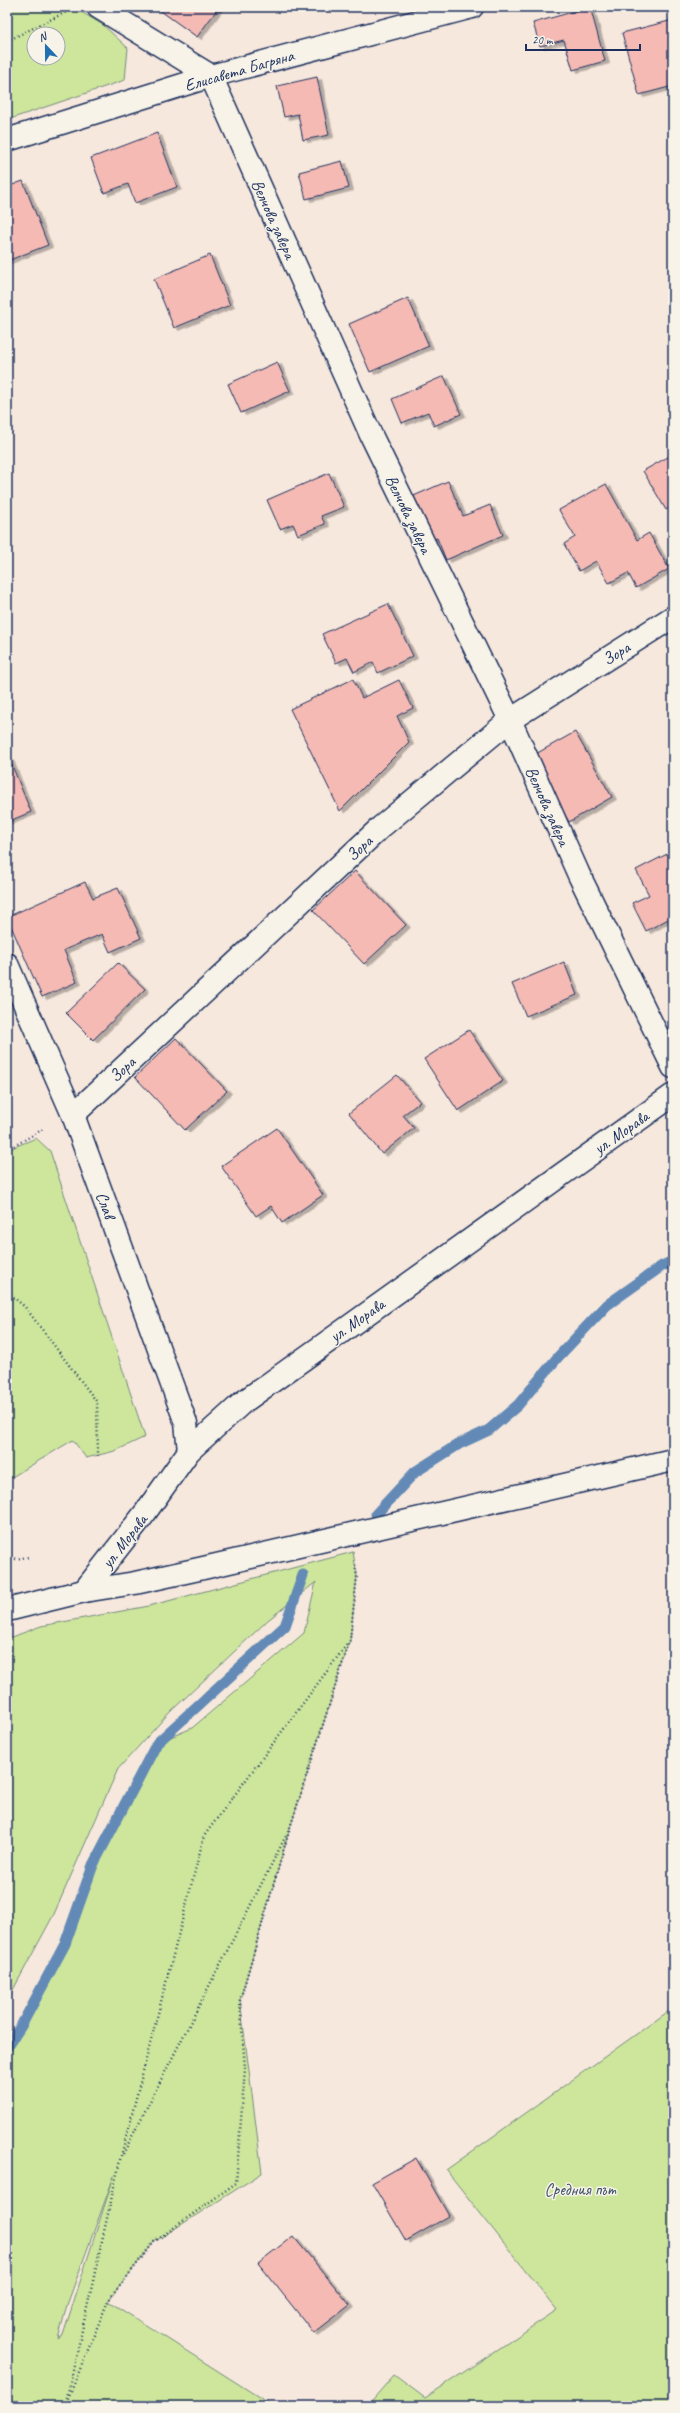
<svg xmlns="http://www.w3.org/2000/svg" width="680" height="2413" viewBox="0 0 680 2413" font-family="Caveat,sans-serif">
  <style>
    .green { fill: #cde69c; stroke: #748a7d; fill-rule: evenodd }
    .lines { fill: none; stroke-linecap: round; stroke-linejoin: round }
    .stream { stroke: #638ab6; stroke-width: 11 }
    .building { fill: #f5bab3; stroke: #1b2f5e; filter: url(#shadow) }
    .minor-casing { stroke: #1b2f5e; stroke-width: 25 }
    .path { stroke: #1b2f5e; stroke-width: 2.5; stroke-dasharray: 1 3; stroke-linecap: butt }
    .minor { stroke: #f7f3e8; stroke-width: 22 }
    .labels { text-anchor: middle; stroke-width: 3; stroke-linejoin: round; paint-order: stroke }
    .street-label { font-size: 17px; fill: #1b2f5e; stroke: #f7f3e8 }
    .park-label { font-size: 17px; fill: #3f546a; stroke: #f7f3e8 }
  </style>
  <defs>
    <filter id="shadow"><feDropShadow dx="4.5" dy="2.5" stdDeviation="0" flood-color="#0004"/></filter>
  </defs>
  <rect width="100%" height="100%" fill="#f7e8dd"/>
  <filter id="ink" filterUnits="userSpaceOnUse"><feTurbulence type="fractalNoise" baseFrequency=".025" numOctaves="2"/><feDisplacementMap in="SourceGraphic" scale="8" xChannelSelector="R" yChannelSelector="G"/><feConvolveMatrix kernelMatrix="1 2 1 2 8 2 1 2 1" color-interpolation-filters="sRGB"/></filter>
  <g filter="url(#ink)">
    <!-- green -->
    <g class="green">
      <path d="M 7,7 L 73,7 L 103,25 L 128,48 L 125,80 L 7,120 ZM 34,34 L 58,34 L 58,58 L 34,58 Z"/>
      <polygon points="36,1138 50,1151 145,1437 115,1451 86,1458 73,1440 7,1480 7,1150"/>
      <path d="M 353,1552 L 357,1576 L 350,1640 L 290,1828 L 240,2000 L 262,2173 L 154,2242 L 108,2301 L 273,2406 L 7,2406 L 7,2047 L 21,2026 L 65,1944 L 93,1865 L 157,1743 L 192,1728 L 304,1633 L 316,1582 L 268,1620 L 169,1713 L 118,1769 L 54,1914 L 7,2001 L 7,1639 L 41,1626 L 149,1606 ZM 114,2176 L 63,2335 L 58,2339 L 67,2305 Z"/>
      <polygon points="673,2008 673,2406 367,2406 394,2375 425,2398 557,2310 446,2170"/>
    </g>
    <g class="lines">
      <!-- stream -->
      <g class="stream">
        <polyline points="376,1514 415,1472 459,1444 489,1430 518,1405 558,1357 607,1305 662,1266 673,1261"/>
        <polyline points="7,2047 21,2026 65,1944 93,1865 157,1743 285,1626 303,1575"/>
      </g>
    </g>
    <!-- building -->
    <g class="building">
      <polygon points="160,7 219,7 197,37 158,9"/>
      <polygon points="590,7 605,61 573,70 564,40 540,46 533,23"/>
      <polygon points="673,20 673,86 639,95 622,33"/>
      <polygon points="317,77 329,135 303,140 298,114 284,117 277,86"/>
      <polygon points="157,133 177,187 135,203 128,184 104,193 91,158"/>
      <polygon points="342,161 349,188 306,199 299,172"/>
      <polygon points="23,181 48,245 7,261 7,187"/>
      <polygon points="210,255 230,305 174,328 154,279"/>
      <polygon points="408,298 429,346 370,372 349,324"/>
      <polygon points="277,362 290,391 241,413 228,384"/>
      <polygon points="444,376 461,414 434,426 428,412 402,423 392,399"/>
      <polygon points="673,454 673,505 666,510 643,471"/>
      <polygon points="329,473 344,507 321,516 325,524 298,535 293,524 280,529 267,500"/>
      <polygon points="448,481 463,516 490,505 503,535 446,560 437,538 428,541 409,498"/>
      <polygon points="606,484 637,540 649,533 669,569 636,588 628,573 609,583 596,561 579,571 564,544 575,537 559,510"/>
      <polygon points="388,604 413,656 378,673 373,662 354,672 347,658 336,663 322,634"/>
      <polygon points="353,679 362,698 399,680 413,708 397,716 409,742 340,811 290,709"/>
      <polygon points="575,732 612,797 569,822 532,756"/>
      <polygon points="9,758 31,812 7,822 7,759"/>
      <polygon points="673,851 673,919 672,917 646,931 632,903 649,895 636,870"/>
      <polygon points="355,871 406,925 364,964 313,910"/>
      <polygon points="85,882 93,898 118,888 141,938 110,952 102,934 64,950 77,982 42,997 7,917"/>
      <polygon points="564,962 577,995 526,1016 512,984"/>
      <polygon points="118,963 145,989 93,1040 66,1013"/>
      <polygon points="469,1030 503,1081 458,1111 424,1059"/>
      <polygon points="176,1038 227,1091 185,1130 135,1077"/>
      <polygon points="397,1075 420,1102 403,1115 414,1128 382,1154 349,1113"/>
      <polygon points="277,1128 323,1195 282,1223 271,1206 256,1216 221,1166"/>
      <polygon points="416,2158 449,2216 406,2241 372,2183"/>
      <polygon points="293,2236 350,2305 314,2333 258,2263"/>
    </g>
    <g class="lines">
      <defs>
        <g id="minor">
          <polyline points="98,7 211,76 371,435 510,720 579,875 673,1067"/>
          <polyline points="7,140 211,76 472,7"/>
          <polyline points="7,964 73,1115 186,1423 189,1451"/>
          <polyline points="73,1115 381,827 510,720 673,617"/>
          <polyline points="84,1591 145,1513 189,1451 242,1403 673,1095"/>
          <polyline points="7,1610 84,1591 135,1583 199,1569 673,1460"/>
        </g>
      </defs>
      <!-- minor casing -->
      <use href="#minor" class="minor-casing"/>
      <!-- path -->
      <g class="path">
        <polyline points="7,41 68,11"/>
        <polyline points="7,1150 45,1128"/>
        <polyline points="7,1292 25,1307 97,1402 98,1456"/>
        <polyline points="7,1560 29,1557"/>
        <polyline points="123,2154 287,1834"/>
        <polyline points="66,2402 120,2160 204,1836 348,1643"/>
        <polyline points="65,2406 108,2301 154,2242 236,2183 245,2069 240,2000 290,1828 350,1640 357,1576 355,1564"/>
      </g>
      <!-- minor -->
      <use href="#minor" class="minor"/>
    </g>
  </g>
  <g class="labels">
    <!-- street labels -->
    <g class="street-label">
      <text transform="translate(239 70) rotate(-16)" y="6">Елисавета Багряна</text>
      <text transform="translate(274 219) rotate(66)" y="6">Велчова завера</text>
      <text transform="translate(409 514) rotate(64)" y="6">Велчова завера</text>
      <text transform="translate(616 653) rotate(-32)" y="6">Зора</text>
      <text transform="translate(548 806) rotate(66)" y="6">Велчова завера</text>
      <text transform="translate(359 848) rotate(-43)" y="6">Зора</text>
      <text transform="translate(122 1069) rotate(-43)" y="6">Зора</text>
      <text transform="translate(621 1132) rotate(-35)" y="6">ул. Морава</text>
      <text transform="translate(106 1205) rotate(70)" y="6">Слав</text>
      <text transform="translate(357 1320) rotate(-35)" y="6">ул. Морава</text>
      <text transform="translate(124 1541) rotate(-52)" y="6">ул. Морава</text>
    </g>
    <!-- park labels -->
    <g class="park-label">
      <text x="580" y="2195">Средния път</text>
    </g>
  </g>
  <!-- margin -->
  <rect width="680" height="2413" fill="none" stroke="#f7f3e8" stroke-width="24"/>
  <rect x="12" y="12" width="656" height="2389" fill="none" stroke="#1b2f5e" stroke-width="1.5" filter="url(#ink)"/>
  <!-- north arrow -->
  <g transform="translate(46 46) rotate(338)"><circle r="19" fill="#f7f3e8" stroke="#9fa5b1"/>
  <path d="M0-3L7 15L0 10L-7 15Z" fill="#1f6fb2"/>
  <text y="-6" font-size="11" font-weight="bold" text-anchor="middle" fill="#1b2f5e">N</text>
  </g>
  <!-- scale -->
  <path d="M526 44v6h114v-6" fill="none" stroke="#1b2f5e" stroke-width="2"/>
  <text x="532" y="44" font-size="12" fill="#1b2f5e" stroke="#f7f3e8" stroke-width="3" paint-order="stroke">20 m</text>
</svg>
